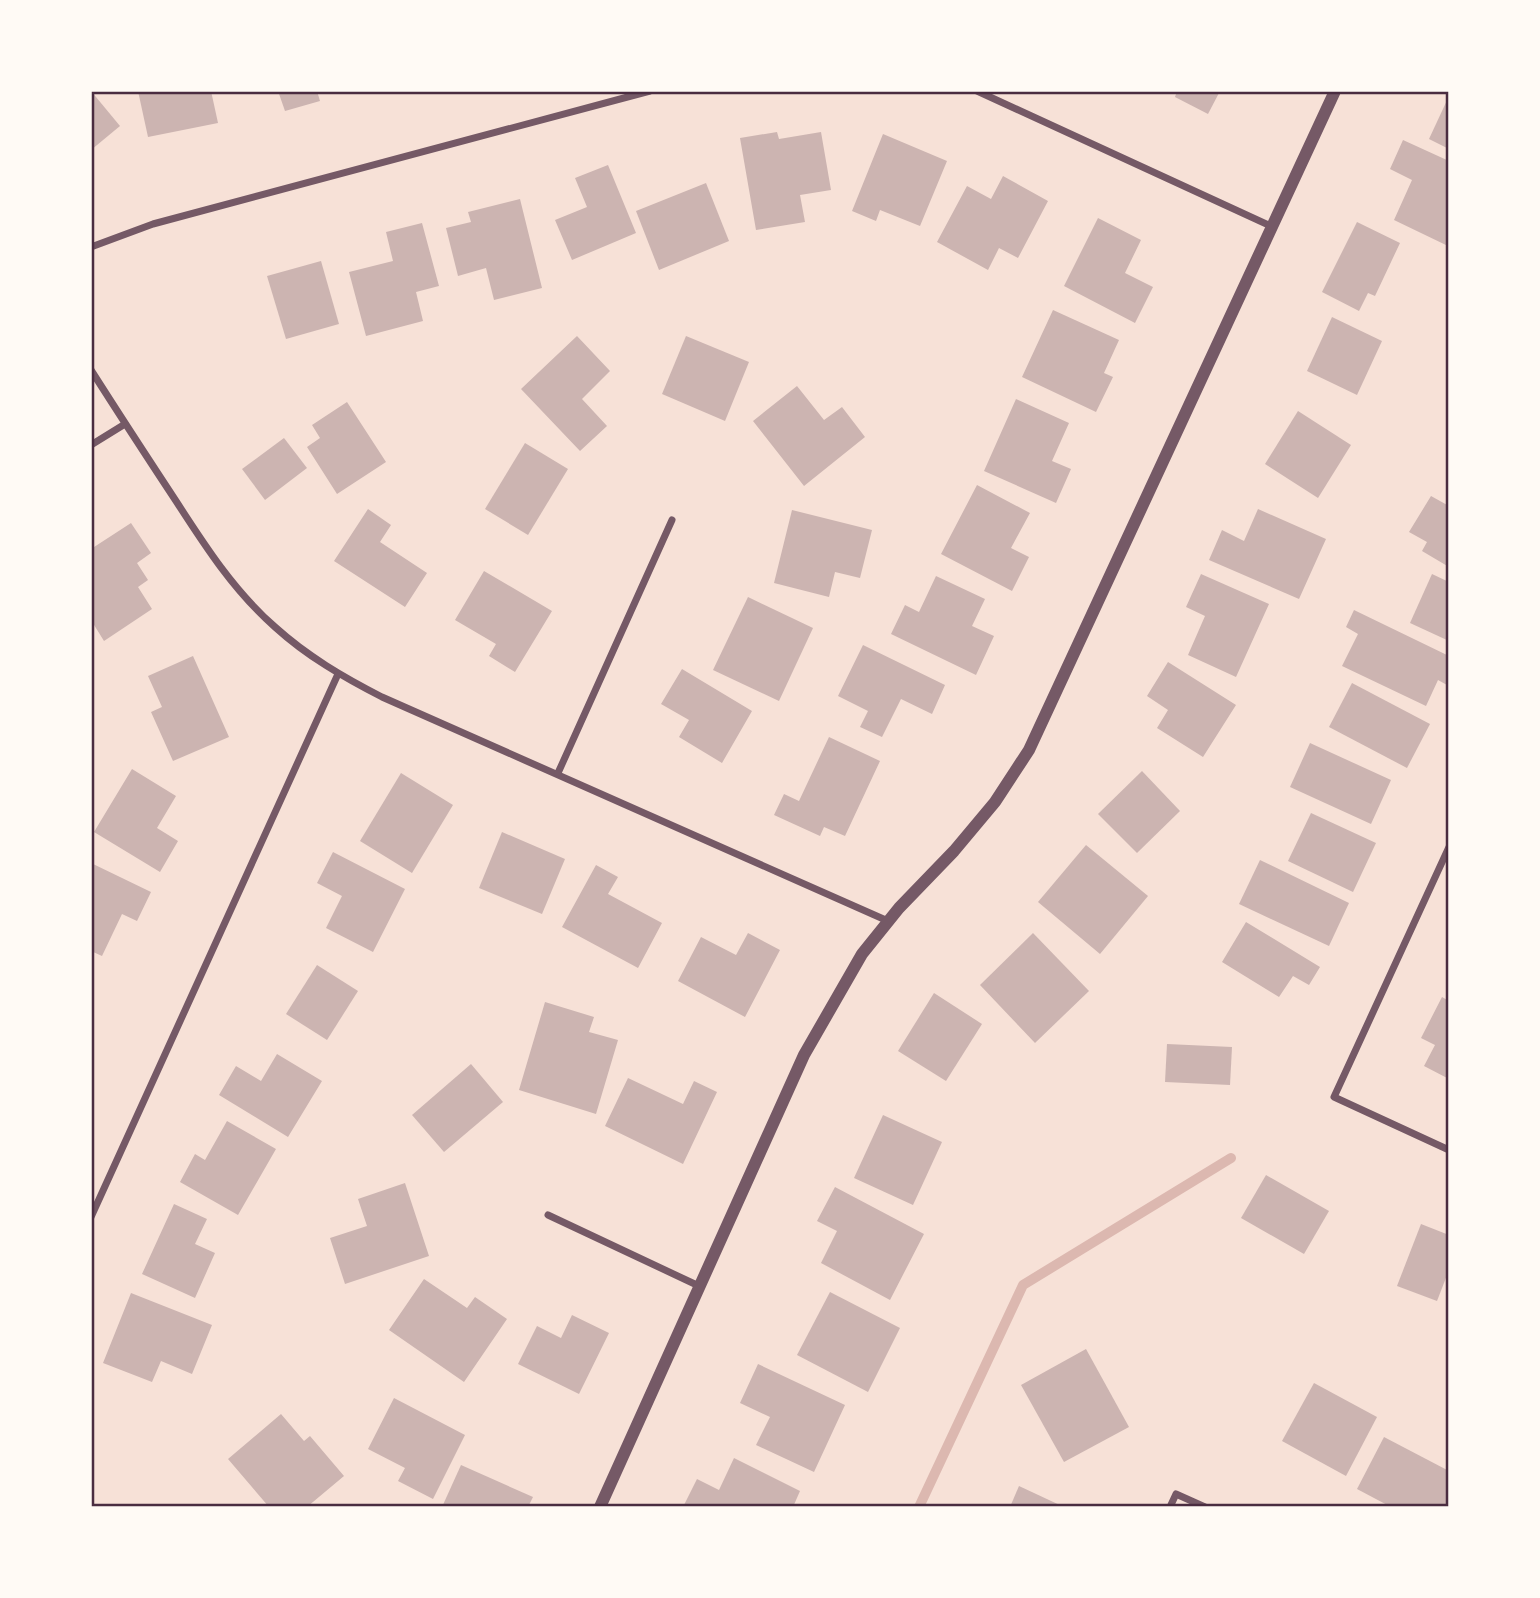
<svg xmlns="http://www.w3.org/2000/svg" width="1540" height="1598" viewBox="0 0 1540 1598" font-family="'DejaVu Sans',sans-serif">
  <style>
    .lines { fill: none; stroke-linecap: round; stroke-linejoin: round }
    .stream { stroke: #dcb8b0; stroke-width: 10 }
    .building { fill: #ccb4b1 }
    .minor { stroke: #755966; stroke-width: 7 }
    .tertiary { stroke: #755966; stroke-width: 12 }
    .neatline { fill: none; stroke: #4a2c40; stroke-width: 2.5 }
  </style>
  <rect width="100%" height="100%" fill="#f7e1d7"/>
  <g class="lines">
    <!-- stream -->
    <polyline class="stream" points="919,1507 1023,1285 1231,1158"/>
  </g>
  <!-- building -->
  <g class="building">
    <polygon points="91,91 120,126 91,150"/>
    <polygon points="138,91 211,91 218,123 148,137"/>
    <polygon points="278,91 317,91 320,101 285,111"/>
    <polygon points="1177,91 1220,91 1208,114 1175,97"/>
    <polygon points="1449,96 1449,149 1429,139"/>
    <polygon points="777,132 779,139 821,132 831,190 800,195 805,222 756,230 740,138"/>
    <polygon points="883,134 947,161 920,226 880,210 876,221 852,211"/>
    <polygon points="1403,140 1449,161 1448,246 1394,220 1412,180 1390,169"/>
    <polygon points="608,165 636,233 572,260 555,220 587,207 575,178"/>
    <polygon points="1003,176 1048,201 1018,258 999,248 988,270 937,242 967,186 991,199"/>
    <polygon points="706,183 729,241 659,270 636,211"/>
    <polygon points="520,199 542,288 494,300 486,268 458,276 446,228 471,222 468,212"/>
    <polygon points="1098,218 1141,240 1125,273 1153,287 1135,323 1064,286"/>
    <polygon points="1357,222 1400,243 1375,296 1368,293 1359,311 1322,292"/>
    <polygon points="422,223 439,286 416,292 423,321 366,336 349,272 393,261 386,232"/>
    <polygon points="321,261 339,324 286,339 267,276"/>
    <polygon points="1053,310 1119,340 1104,373 1113,377 1096,412 1022,377"/>
    <polygon points="1332,317 1382,341 1357,395 1307,371"/>
    <polygon points="577,336 610,371 582,399 607,426 580,451 521,389"/>
    <polygon points="686,336 749,362 725,421 662,394"/>
    <polygon points="797,386 824,420 842,407 865,437 804,486 753,421"/>
    <polygon points="1016,399 1069,423 1052,461 1071,469 1056,503 984,471"/>
    <polygon points="347,402 386,462 337,494 307,447 320,438 312,425"/>
    <polygon points="1298,411 1351,445 1318,498 1265,464"/>
    <polygon points="284,438 307,468 265,500 242,469"/>
    <polygon points="525,443 568,469 528,535 485,509"/>
    <polygon points="977,485 1030,513 1011,548 1029,557 1012,591 941,554"/>
    <polygon points="1431,496 1449,506 1449,567 1422,551 1427,542 1409,532"/>
    <polygon points="368,509 391,525 380,542 427,573 405,607 334,561"/>
    <polygon points="1258,509 1326,539 1299,599 1209,560 1222,530 1244,541"/>
    <polygon points="792,510 872,530 860,578 835,572 829,597 774,583"/>
    <polygon points="131,523 151,553 137,563 148,580 138,587 152,609 104,641 91,620 91,549"/>
    <polygon points="484,571 552,611 515,672 489,656 496,644 455,620"/>
    <polygon points="1201,574 1269,604 1236,677 1188,655 1205,616 1186,607"/>
    <polygon points="1432,574 1449,582 1449,641 1410,623"/>
    <polygon points="936,576 985,599 972,626 994,636 976,675 891,634 905,605 919,612"/>
    <polygon points="748,597 813,628 779,701 713,670"/>
    <polygon points="1354,610 1449,656 1449,680 1447,685 1438,680 1426,706 1342,666 1358,634 1346,627"/>
    <polygon points="863,645 945,685 932,714 901,699 882,737 860,727 868,711 838,696"/>
    <polygon points="193,656 229,737 173,761 151,712 162,707 148,676"/>
    <polygon points="1168,662 1236,705 1203,757 1157,728 1168,710 1147,696"/>
    <polygon points="682,669 752,711 722,763 679,737 689,720 661,704"/>
    <polygon points="1352,683 1430,724 1407,768 1329,727"/>
    <polygon points="829,737 880,761 845,836 824,827 820,836 774,815 784,794 799,801"/>
    <polygon points="1310,743 1391,780 1371,824 1290,787"/>
    <polygon points="132,769 176,796 157,828 178,841 160,872 94,832"/>
    <polygon points="1142,771 1180,811 1137,853 1098,814"/>
    <polygon points="401,773 453,805 412,873 360,841"/>
    <polygon points="1311,813 1376,843 1353,892 1288,861"/>
    <polygon points="502,832 565,859 542,914 479,888"/>
    <polygon points="1086,845 1148,896 1100,954 1038,902"/>
    <polygon points="333,852 405,889 373,952 326,928 342,896 317,883"/>
    <polygon points="1260,860 1349,903 1329,946 1239,904"/>
    <polygon points="91,863 151,892 137,921 122,914 102,956 91,951"/>
    <polygon points="596,865 618,877 608,894 662,923 638,968 562,927"/>
    <polygon points="1246,922 1320,967 1309,985 1293,976 1279,997 1222,962"/>
    <polygon points="748,933 780,950 745,1017 678,981 701,937 736,955"/>
    <polygon points="1033,933 1089,991 1035,1043 980,985"/>
    <polygon points="317,965 358,991 327,1040 286,1014"/>
    <polygon points="934,993 982,1024 946,1081 898,1051"/>
    <polygon points="1442,997 1449,1001 1449,1079 1424,1066 1435,1045 1421,1038"/>
    <polygon points="545,1002 594,1017 589,1032 618,1040 596,1114 519,1090"/>
    <polygon points="1167,1044 1232,1047 1230,1085 1165,1082"/>
    <polygon points="277,1054 322,1081 288,1137 219,1095 236,1066 261,1081"/>
    <polygon points="471,1064 503,1102 444,1152 412,1115"/>
    <polygon points="628,1078 683,1104 694,1081 717,1092 683,1164 605,1126"/>
    <polygon points="883,1115 942,1142 913,1205 854,1178"/>
    <polygon points="227,1121 276,1149 238,1215 180,1182 195,1154 205,1160"/>
    <polygon points="1266,1175 1329,1211 1304,1254 1241,1218"/>
    <polygon points="405,1183 429,1256 345,1284 330,1238 367,1226 358,1199"/>
    <polygon points="835,1187 924,1234 890,1300 821,1263 837,1231 817,1221"/>
    <polygon points="174,1204 207,1219 195,1244 215,1253 195,1298 142,1274"/>
    <polygon points="1421,1224 1449,1235 1449,1270 1437,1301 1397,1286"/>
    <polygon points="424,1279 467,1308 475,1297 507,1319 464,1382 389,1330"/>
    <polygon points="830,1292 900,1328 868,1392 797,1355"/>
    <polygon points="131,1293 212,1325 192,1374 161,1361 152,1382 103,1363"/>
    <polygon points="572,1315 609,1333 579,1394 518,1364 537,1326 561,1338"/>
    <polygon points="1086,1349 1129,1427 1064,1462 1021,1385"/>
    <polygon points="758,1364 845,1405 814,1472 756,1445 770,1417 740,1403"/>
    <polygon points="1314,1383 1377,1417 1346,1476 1282,1441"/>
    <polygon points="394,1398 465,1435 433,1499 398,1481 405,1468 368,1449"/>
    <polygon points="281,1414 304,1441 310,1436 344,1476 307,1507 269,1507 228,1459"/>
    <polygon points="1384,1437 1449,1471 1449,1507 1391,1507 1357,1489"/>
    <polygon points="734,1458 800,1491 793,1507 683,1507 697,1479 719,1490"/>
    <polygon points="461,1465 533,1497 528,1507 442,1507"/>
    <polygon points="1019,1486 1064,1507 1010,1507"/>
  </g>
  <g class="lines">
    <!-- minor -->
    <g class="minor">
      <polyline points="977,91 1273,227"/>
      <polyline points="91,247 153,224 650,91"/>
      <path d="M 91,370 C 119,414 147,457 176,501 C 205,546 234,591 275,627 C 307,656 343,677 382,697 L 888,921"/>
      <polyline points="91,445 125,424"/>
      <polyline points="558,773 672,520"/>
      <polyline points="1449,847 1334,1097 1449,1150"/>
      <polyline points="548,1215 699,1286"/>
      <polyline points="91,1217 338,674"/>
      <polyline points="1170,1507 1176,1494 1205,1507"/>
    </g>
    <!-- tertiary -->
    <polyline class="tertiary" points="600,1507 804,1055 862,954 899,908 954,851 995,802 1029,750 1335,91"/>
  </g>
  <!-- border -->
  <rect width="1540" height="1598" fill="none" stroke="#fffaf5" stroke-width="186"/>
  <rect x="93" y="93" width="1354" height="1412" class="neatline"/>
</svg>
